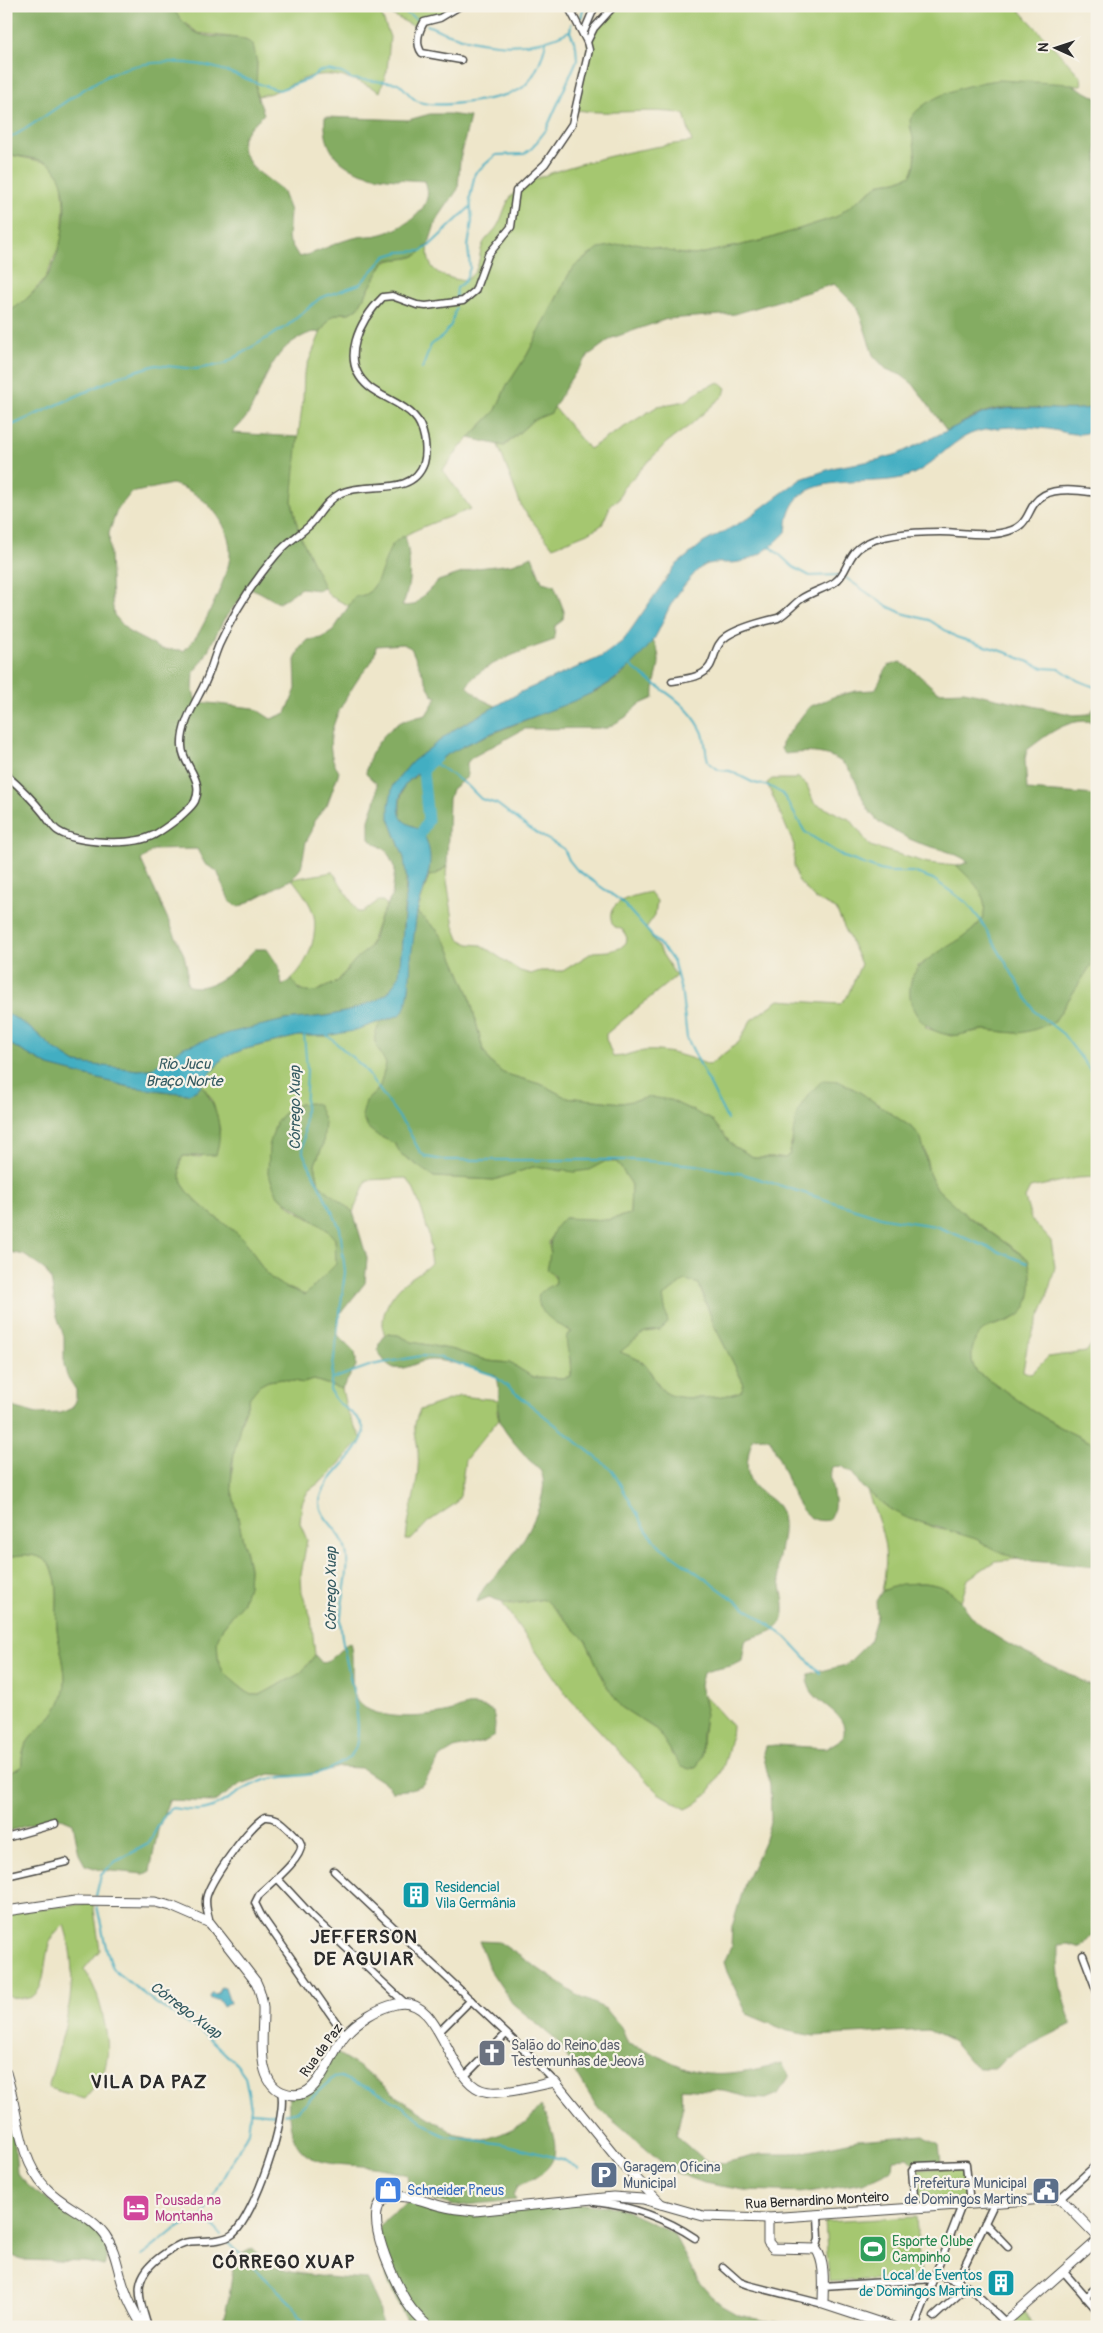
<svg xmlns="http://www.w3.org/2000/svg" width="1103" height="2333" viewBox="0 0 1103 2333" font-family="Pangolin,sans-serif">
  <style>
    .green { fill: #a5c76f; stroke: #68794d }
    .forest { fill: #84ac62; stroke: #586c46; fill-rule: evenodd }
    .water { fill: #43aec2; stroke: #376c76 }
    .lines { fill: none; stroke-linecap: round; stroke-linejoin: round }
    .stream { stroke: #43aec2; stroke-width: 2 }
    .river { stroke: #43aec2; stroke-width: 11 }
    .street-casing { stroke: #484743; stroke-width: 9 }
    .secondary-casing { stroke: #484743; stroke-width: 11 }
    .street { stroke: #fff; stroke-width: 6 }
    .secondary { stroke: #fff; stroke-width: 9 }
    .labels { text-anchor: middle; stroke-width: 4.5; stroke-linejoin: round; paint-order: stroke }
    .culture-label { font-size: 14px; fill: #0d838f; stroke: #f7f3e8; text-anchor: start }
    .worship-label { font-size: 14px; fill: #5b616d; stroke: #f7f3e8; text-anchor: start }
    .street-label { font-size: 14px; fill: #2b2b2b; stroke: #f7f3e8 }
    .service-label { font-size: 14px; fill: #4e5e75; stroke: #f7f3e8; text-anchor: start }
    .shop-label { font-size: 14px; fill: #366cbe; stroke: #f7f3e8; text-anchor: start }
    .hotel-label { font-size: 14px; fill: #b23c85; stroke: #f7f3e8; text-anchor: start }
    .leisure-label { font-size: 14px; fill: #27864d; stroke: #f7f3e8; text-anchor: start }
    .water-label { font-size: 15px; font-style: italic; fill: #335960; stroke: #f7f3e8 }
    .district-label { font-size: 19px; font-weight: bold; letter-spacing: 1px; fill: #2b2b2b; stroke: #f7f3e8 }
  </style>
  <rect width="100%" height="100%" fill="#f7f3e8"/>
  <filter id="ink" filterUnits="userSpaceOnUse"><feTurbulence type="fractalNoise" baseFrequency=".02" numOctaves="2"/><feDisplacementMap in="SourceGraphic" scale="10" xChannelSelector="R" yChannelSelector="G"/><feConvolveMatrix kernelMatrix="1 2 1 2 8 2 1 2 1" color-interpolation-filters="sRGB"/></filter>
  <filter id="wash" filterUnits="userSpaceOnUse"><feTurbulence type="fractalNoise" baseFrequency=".0096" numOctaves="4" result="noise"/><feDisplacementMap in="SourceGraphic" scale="20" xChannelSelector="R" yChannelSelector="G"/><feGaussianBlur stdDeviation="1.12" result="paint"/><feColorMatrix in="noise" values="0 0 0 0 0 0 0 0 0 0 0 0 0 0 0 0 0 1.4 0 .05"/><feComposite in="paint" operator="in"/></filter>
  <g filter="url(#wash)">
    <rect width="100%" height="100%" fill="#eee6ca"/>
    <!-- green -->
    <g class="green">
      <path d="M 171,6 L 453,6 C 446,14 425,21 415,27 L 383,10 L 380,11 L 390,37 L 387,71 L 380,92 C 360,80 331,70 309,77 C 290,83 279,93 258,96 L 256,92 L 257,63 L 246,39 L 198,33 L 180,19 Z"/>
      <path d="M 619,6 L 1016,6 L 1081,77 L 1082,85 L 985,82 L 949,92 L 910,126 C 915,141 919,160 911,175 L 897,181 L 881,183 L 836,217 L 765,240 L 695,255 L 611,246 C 594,249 579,261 569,274 L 527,355 L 506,387 L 496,410 L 462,445 L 443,470 L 471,509 C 453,516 404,531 394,544 C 382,558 380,599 355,596 L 349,606 L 330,596 L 322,585 L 299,533 L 292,502 L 293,476 L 303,399 L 304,373 L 320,334 L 330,317 L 341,313 L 349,313 L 358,308 L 383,264 C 390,258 399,260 408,258 C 417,257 422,250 429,244 C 424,271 441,277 465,281 C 468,278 474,274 476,270 C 480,263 479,252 483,244 C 486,237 495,232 499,223 C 504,213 506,201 514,193 C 533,169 659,144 692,142 L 684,114 C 649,107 613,116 577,110 L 590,33 Z"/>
      <polygon points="6,154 50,163 62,178 64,206 62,240 45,279 21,305 6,313"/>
      <polygon points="719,382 726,388 724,395 689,426 666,443 623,488 618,500 611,504 602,525 590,532 553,547 522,508 498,445 505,446 533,420 551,413 554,407 589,449 658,406 686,401 702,389"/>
      <path d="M 797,777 L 807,785 L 814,803 L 851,820 L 870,846 L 928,863 L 957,866 C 964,873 974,880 979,889 C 983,895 987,908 984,915 C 976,934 936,955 918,966 L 926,1028 L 951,1036 L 984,1030 L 1017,1033 L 1054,1022 L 1097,956 L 1097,1177 L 1077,1178 L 1030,1188 L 1025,1198 L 1031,1219 L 1051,1241 L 1055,1267 L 1045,1304 L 1027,1347 L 1023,1371 L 1031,1374 L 1048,1357 L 1086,1352 L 1097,1337 L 1097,1445 C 1059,1429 1026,1407 993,1382 C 988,1379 982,1377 977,1372 C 969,1363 971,1346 977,1336 C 987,1322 1010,1325 1020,1314 C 1029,1305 1031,1270 1028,1259 L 957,1208 L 935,1187 L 929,1173 L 925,1151 L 914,1129 L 858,1091 L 791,1143 L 790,1154 L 785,1158 L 755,1158 L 733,1146 L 712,1120 L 670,1100 L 643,1099 L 622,1103 L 565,1097 L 543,1085 L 503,1073 L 491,1063 L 483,1050 L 469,994 L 448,945 L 438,931 L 417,912 L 429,876 L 439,873 L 447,866 L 446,874 L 454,926 L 459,939 L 469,944 L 481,945 L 520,971 L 531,974 L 540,971 L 563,971 L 593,952 L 609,951 L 620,948 L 626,943 L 627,938 L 623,930 L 613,926 C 602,902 632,896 650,892 L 657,901 L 655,915 L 646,928 L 676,976 L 606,1034 L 606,1039 L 613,1057 C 625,1057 633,1052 644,1051 C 666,1049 689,1057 709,1065 L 739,1042 L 751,1020 L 779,1000 L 840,1004 L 847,997 L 861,964 L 836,909 L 815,899 L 798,880 L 794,866 L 794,845 L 767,783 L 772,779 L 796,779 Z"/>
      <path d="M 333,872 L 358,912 L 363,912 L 378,901 L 383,901 L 387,905 L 379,920 L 369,948 L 349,967 L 338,981 L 315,992 L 306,992 L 295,986 L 291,979 C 307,966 318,937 314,916 C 311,903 300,889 292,879 Z"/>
      <path d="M 382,1021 C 365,1047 383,1045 386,1064 C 388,1079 376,1093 366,1101 L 364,1122 L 377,1135 L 396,1144 L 401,1154 L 434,1177 L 494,1180 L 533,1167 L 541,1166 L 560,1171 L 606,1161 L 617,1162 L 631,1183 L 630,1214 L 608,1220 L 564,1218 L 549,1242 L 550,1258 L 547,1269 L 557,1280 L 539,1306 L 554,1321 L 573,1333 L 570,1362 L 571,1376 L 563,1378 L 533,1377 L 510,1363 L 488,1361 L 454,1350 L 412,1342 L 398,1335 L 387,1334 L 385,1336 C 379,1318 387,1301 400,1287 C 409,1277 422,1273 431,1263 L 429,1251 L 431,1252 C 431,1237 417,1188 406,1178 L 367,1180 L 353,1212 L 319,1184 L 315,1164 L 323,1145 L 276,1123 C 262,1171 265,1195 312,1220 C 320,1224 332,1231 335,1240 C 337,1247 336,1256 336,1264 L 305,1295 C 292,1289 278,1286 268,1275 C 257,1263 253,1248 241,1237 C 221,1218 165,1191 183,1156 L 201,1157 L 220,1130 L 212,1099 L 201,1084 L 223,1058 L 242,1050 L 298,1036 L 327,1036 Z"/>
      <path d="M 685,1280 L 699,1284 L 714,1325 L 744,1384 L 741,1391 C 729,1398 680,1401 668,1394 C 655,1387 653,1370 641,1361 C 635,1357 626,1355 619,1352 L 645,1332 L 660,1330 L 667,1324 L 663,1297 Z"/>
      <polygon points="283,1379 303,1383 314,1380 342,1389 347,1412 362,1439 327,1477 308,1491 302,1503 300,1523 307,1540 301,1575 302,1593 311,1617 315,1655 301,1673 260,1695 251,1695 230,1679 223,1672 218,1658 217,1640 223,1627 243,1602 248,1586 249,1568 231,1486 235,1441 250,1397 258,1386 268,1381"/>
      <path d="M 460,1396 L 499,1400 L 497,1412 L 499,1419 L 465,1460 L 460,1496 L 455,1504 L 428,1522 L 411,1540 L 406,1540 C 408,1511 421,1481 418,1451 C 416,1433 411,1427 420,1410 Z"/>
      <path d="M 867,1491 L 891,1510 L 938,1529 L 958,1532 L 976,1539 L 999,1552 L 1019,1559 L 995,1561 L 968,1579 L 961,1602 C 937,1576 912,1581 882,1591 C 891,1546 882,1531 867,1491 Z"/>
      <path d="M 18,1554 C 28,1555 43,1554 49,1564 C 62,1584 55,1607 57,1628 C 59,1652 72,1679 60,1703 C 48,1729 19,1735 22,1766 L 6,1776 L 6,1558 Z"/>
      <path d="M 545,1599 L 586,1641 L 601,1674 L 621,1707 L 657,1730 L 666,1740 L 672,1755 L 702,1756 C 701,1736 707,1716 704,1695 L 732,1726 C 730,1756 717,1796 686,1809 L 658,1793 L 569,1698 L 502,1603 L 514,1604 Z"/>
      <path d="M 93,1903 L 100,1950 L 84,1969 C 93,1983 98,1996 102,2012 C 111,2051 112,2068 85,2099 L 48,2088 C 63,2032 83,1983 64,1925 C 60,1929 54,1935 51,1940 C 40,1963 52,2013 6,1995 L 6,1913 L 22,1910 Z"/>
      <polygon points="964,2166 966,2199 918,2203 915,2172 917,2170"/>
      <polygon points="916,2217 920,2277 829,2282 825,2222"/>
      <polygon points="1023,2311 1037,2327 1005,2327"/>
    </g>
    <!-- forest -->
    <g class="forest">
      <path d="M 6,6 L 171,6 C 178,16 188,29 199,34 C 217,40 236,33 253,44 L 257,63 L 256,92 L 264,114 L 250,127 L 243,137 L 242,150 L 253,168 L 282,190 L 290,211 L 288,239 L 299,257 C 318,253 335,242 354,238 C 363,235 373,237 382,234 C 404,228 437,208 425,181 C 380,178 321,178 325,117 L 408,120 L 430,114 L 449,114 L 470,117 L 460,159 L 458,189 L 436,221 L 429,243 L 418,255 L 408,258 L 387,260 L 383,264 L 358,308 L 349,313 L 341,313 L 331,317 L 320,333 C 315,331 309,333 303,336 C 271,350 264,385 249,413 C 245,420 238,427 232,433 L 298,437 L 292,502 L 299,533 L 324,587 L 318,590 L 301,588 L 279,603 C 268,598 261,591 249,588 L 224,619 L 202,662 L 194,671 L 193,690 L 195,699 L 199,702 L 254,708 L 271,719 L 286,713 L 296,689 L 295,660 L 300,648 L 308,640 L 322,638 L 333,631 L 355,596 C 380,599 382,558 393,544 C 396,541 400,538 403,536 L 405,536 C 411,559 412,585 402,606 L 414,605 L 438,581 L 477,568 L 513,564 L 532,556 L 542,582 L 554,585 L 564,611 L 563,620 L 555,626 L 554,640 C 531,649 479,663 467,686 L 481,699 L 496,706 L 455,729 L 412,762 L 393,785 L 389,818 L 407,866 L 401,957 L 399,976 L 388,993 L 377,1000 L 349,1011 L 327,1016 L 285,1020 L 184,1047 L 160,1065 L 151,1069 L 138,1070 L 76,1063 L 54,1049 L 34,1031 L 6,1012 L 6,313 C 21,305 33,294 44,281 C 63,256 76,187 51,165 C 45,159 16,156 6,154 ZM 172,484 C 203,492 232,522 230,556 C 229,573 207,619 198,634 C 194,640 188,646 183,652 L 181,650 L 161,649 L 129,632 L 114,615 L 112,600 L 109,533 L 117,510 L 131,493 ZM 403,644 L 411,648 L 432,695 L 437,697 L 426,715 C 419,717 410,718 403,721 C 384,730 367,754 366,774 L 377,784 C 378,802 372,806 369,821 C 369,827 369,833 369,839 L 387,851 L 395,869 L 392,896 L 379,920 L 373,940 L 369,948 L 355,960 L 338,981 L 315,992 L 300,990 L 291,979 L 282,986 L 279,967 L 267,949 L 255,949 C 239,966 215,992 189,986 L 187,983 L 187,968 L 184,955 L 141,860 L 153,850 L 197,849 L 205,864 L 217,871 L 230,902 L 239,907 L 292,879 L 301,868 L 306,842 L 312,831 L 314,821 L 327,805 L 339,772 C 318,740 340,707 358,679 C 367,666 375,663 376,646 Z"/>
      <path d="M 999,80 L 1071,84 L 1097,98 L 1097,407 C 1063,414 1030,404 997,409 C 980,411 963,423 947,431 L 913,384 L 901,375 L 886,369 L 873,355 L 858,308 L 834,284 L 735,314 L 667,319 L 612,338 L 589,355 L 570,380 L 551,413 L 533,420 L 504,446 L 469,438 L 496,410 L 506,387 L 527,355 L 569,274 L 574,267 L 599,248 L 623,244 L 636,243 L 682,254 L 695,255 L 765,240 L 836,217 L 881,183 L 897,181 L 911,175 C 921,157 911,138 910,120 C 922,96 975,82 999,80 Z"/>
      <path d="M 653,640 C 667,666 652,674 654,698 L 638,705 L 626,717 L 607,728 L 524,729 L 471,758 L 467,763 L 467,777 L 452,789 L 449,799 L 447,866 L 435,875 L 429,876 L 414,826 L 405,824 L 400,817 L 400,802 L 404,785 L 426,768 L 459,747 L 597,691 L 621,676 Z"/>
      <path d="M 900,662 L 913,670 L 938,692 L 964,691 L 1074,715 L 1089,714 L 1097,705 L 1097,723 C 1070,715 1047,735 1027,750 L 1025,759 L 1027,790 L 1097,795 L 1097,956 L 1054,1022 C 1042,1027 1030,1032 1018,1033 C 1006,1033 995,1030 984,1030 C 972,1030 961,1037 950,1035 C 922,1032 903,1005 912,978 C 920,953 979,939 984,913 C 988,893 969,878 957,866 L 969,862 C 953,851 937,849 919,843 C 906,838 894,831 882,824 C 864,811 862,793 853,776 C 840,750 809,751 785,754 L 781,749 L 783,740 L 809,707 L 833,697 L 856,691 L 875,690 L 888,666 Z"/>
      <path d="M 417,912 L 438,931 L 448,945 L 469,994 L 483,1050 L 491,1063 L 503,1073 L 543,1085 L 565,1097 L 622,1103 L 651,1097 L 670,1100 L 712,1120 L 733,1146 L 755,1158 L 785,1158 L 790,1154 C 796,1117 793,1108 823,1080 L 838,1081 L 858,1091 L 914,1129 L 921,1138 L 929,1173 L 935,1187 L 967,1216 L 1028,1259 C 1033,1274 1034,1306 1018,1316 C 1006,1324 987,1323 978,1336 C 971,1346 969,1362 977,1372 C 982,1377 988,1378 993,1382 C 1026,1407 1059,1429 1097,1445 L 1097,1567 L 1021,1560 L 999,1552 L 976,1539 L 907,1518 L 891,1510 L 862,1487 L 853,1474 L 842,1466 L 832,1467 C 826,1485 842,1502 829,1520 C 801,1526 792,1492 784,1471 C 780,1460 775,1450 770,1439 L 764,1437 L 753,1438 C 748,1452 743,1474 754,1486 C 764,1497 779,1500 782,1516 C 786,1533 779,1549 778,1566 C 778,1582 791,1612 779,1626 C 772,1633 757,1636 747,1639 L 745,1642 L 742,1661 C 730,1669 716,1667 703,1673 L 700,1685 L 706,1709 L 702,1735 L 702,1756 L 697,1766 L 690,1769 L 681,1767 L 657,1730 L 621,1707 L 606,1685 L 586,1641 L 545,1599 C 520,1602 513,1607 489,1597 L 477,1602 C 482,1586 491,1581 502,1569 C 518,1552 555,1494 540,1470 C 538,1466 532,1463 529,1460 C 520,1449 507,1436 501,1424 C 494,1407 503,1392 496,1375 C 475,1370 452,1360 431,1360 C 419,1360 406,1371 394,1368 C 386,1365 382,1358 378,1351 L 379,1344 L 386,1334 L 398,1335 L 412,1342 L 454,1350 L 488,1361 L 510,1363 L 533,1377 L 563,1378 L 571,1376 C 574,1362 564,1349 567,1335 L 572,1332 C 558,1324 534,1313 539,1293 L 556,1283 L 555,1276 L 547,1269 C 553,1248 545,1235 564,1218 L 608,1220 L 630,1214 L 631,1183 L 617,1162 L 606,1161 L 589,1170 L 575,1172 L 533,1167 L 494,1180 L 434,1177 L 401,1154 L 395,1144 L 377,1135 L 369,1129 L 362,1116 L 366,1101 L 379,1089 L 386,1064 C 377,1045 368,1041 382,1021 L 400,1015 L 409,990 L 410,958 ZM 685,1280 L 699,1284 L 714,1325 L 744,1384 L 741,1391 C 729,1398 681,1401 668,1394 C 655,1388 653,1370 641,1362 C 635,1357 627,1355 620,1352 L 645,1332 L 660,1330 L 668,1323 L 663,1297 Z"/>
      <path d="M 6,1042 L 49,1066 L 130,1087 L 188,1094 L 197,1090 L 201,1084 C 217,1106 224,1128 216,1155 L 183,1156 C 165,1191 221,1218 241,1237 C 253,1248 257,1263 268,1275 C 278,1286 292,1289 305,1295 L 336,1264 L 335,1239 L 327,1230 L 278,1196 L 268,1173 L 269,1146 L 276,1123 L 283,1114 L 300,1104 L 311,1103 L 318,1105 L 325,1122 L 323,1145 L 315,1164 L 319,1184 L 353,1212 L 367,1258 L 365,1283 L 340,1314 L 337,1325 L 338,1335 L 355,1352 L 356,1360 L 356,1366 L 342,1389 L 314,1380 L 303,1383 L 283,1379 L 268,1381 L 259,1386 L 250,1397 L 242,1417 L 232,1463 L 231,1486 L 249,1568 L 248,1586 L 243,1602 L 223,1627 L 217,1640 L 218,1658 L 223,1672 L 245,1691 L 251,1695 L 260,1695 L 301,1673 L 315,1655 L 322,1663 C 333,1660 340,1648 350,1642 C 355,1660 349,1679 355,1696 C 365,1723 427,1718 449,1712 C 455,1711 461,1707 467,1706 C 476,1705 485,1707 493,1711 L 495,1724 L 494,1736 L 484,1742 L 454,1749 L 441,1757 L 422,1785 L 408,1790 L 392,1791 L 389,1786 L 361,1768 L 340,1767 L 299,1776 L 270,1774 L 241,1784 L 214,1802 L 169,1800 L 158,1830 L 150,1871 L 144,1874 L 101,1870 L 85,1865 L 79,1854 L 73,1823 L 57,1816 L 6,1832 L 6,1776 L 22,1766 C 19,1735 48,1729 60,1703 C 72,1678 59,1652 57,1628 C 55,1607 62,1583 49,1564 C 41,1552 18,1554 6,1558 L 6,1405 L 37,1414 L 61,1413 L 72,1408 L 76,1401 L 76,1390 L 67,1376 L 64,1365 L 64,1337 L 56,1313 L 51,1279 L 45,1270 L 24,1255 L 6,1251 Z"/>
      <path d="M 923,1583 C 962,1586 959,1609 985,1629 C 1011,1648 1040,1660 1069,1674 C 1078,1678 1087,1685 1097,1687 L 1097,1922 L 1094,1933 L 1081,1948 L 1069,1944 L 1058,1945 C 1057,1976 1061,1996 1072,2024 L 1006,2057 L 996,2068 L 979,2068 L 969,2061 L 953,2042 L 928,2030 L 814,2036 L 788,2031 L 747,2014 L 727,1972 L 724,1962 L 731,1947 L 732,1927 L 745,1883 L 764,1842 L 771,1819 L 770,1785 L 763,1753 L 765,1746 L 776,1745 L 827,1748 L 843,1738 C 853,1708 800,1703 809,1674 L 846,1665 L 869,1642 L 877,1616 L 876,1601 L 882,1591 L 901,1584 Z"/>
      <path d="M 479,1941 L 499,1942 L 580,1997 L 606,2009 L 621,2027 L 628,2044 C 650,2050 668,2062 689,2069 C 719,2079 753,2070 782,2063 L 789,2077 L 778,2094 L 766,2099 L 752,2098 L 723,2091 L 681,2088 L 682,2110 L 676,2136 L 705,2161 L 724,2163 L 761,2154 L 791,2154 L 857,2140 L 924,2135 L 939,2145 L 941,2162 L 913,2164 L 907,2158 L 893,2159 L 892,2169 L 863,2183 L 808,2192 L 744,2190 L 704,2183 L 672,2171 L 597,2107 L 557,2041 L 512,2003 L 490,1970 Z"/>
      <path d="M 335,2052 L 358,2066 L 406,2103 L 457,2135 L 483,2140 L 501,2134 L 527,2122 L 541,2106 C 561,2147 564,2167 518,2186 L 513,2195 L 516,2200 L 455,2206 L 409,2193 L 407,2175 C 345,2151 283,2192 289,2090 C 312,2092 323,2068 335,2052 Z"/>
      <path d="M 11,2094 L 17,2173 C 30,2191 53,2204 72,2215 C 82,2222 96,2225 104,2236 C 109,2244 107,2258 104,2266 L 86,2262 L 21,2260 L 6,2252 L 6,2096 Z"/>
      <path d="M 409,2202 L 448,2215 L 573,2203 L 618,2207 L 673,2233 L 698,2281 L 710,2295 L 723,2306 L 739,2315 L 761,2320 L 810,2327 L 411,2327 C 399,2309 369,2247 380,2226 C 387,2215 398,2209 409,2202 Z"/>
      <path d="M 253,2248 C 257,2252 261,2260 266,2263 C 286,2276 342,2278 367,2280 L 379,2306 L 382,2327 L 221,2327 L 229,2298 L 234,2258 Z"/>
    </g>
    <!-- water -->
    <g class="water">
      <path d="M 1097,407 L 1097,431 C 1071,437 1072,433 1048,429 C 1027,426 1001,426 980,431 C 953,437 937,463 913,474 C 878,491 803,466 789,514 C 787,519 787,526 786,532 C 773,546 758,558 739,562 C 726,565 709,559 699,569 C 686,582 675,596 667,612 C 663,621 659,631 654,639 C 635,666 611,685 581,698 C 532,719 480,733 435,762 C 425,768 412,776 405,785 C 400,791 398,807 400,814 C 402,827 421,823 427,842 C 436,868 422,888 417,912 C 415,924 414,937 412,950 C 409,968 412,1003 400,1015 L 353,1031 L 327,1036 L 298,1036 L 242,1050 L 223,1058 L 197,1090 L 188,1094 L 130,1087 L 49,1066 L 6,1042 L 6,1012 L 34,1031 L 54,1049 L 76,1063 L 138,1070 L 151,1069 L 184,1047 L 229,1033 L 285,1020 L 327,1016 L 349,1011 L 377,1000 L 388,993 L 399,976 L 407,882 L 404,858 L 389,818 L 389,805 L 393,785 L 412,762 L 455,729 L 521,692 L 601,657 L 623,641 L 675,566 L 703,543 L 745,520 L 801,479 L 836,467 L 877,460 L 898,454 L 984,413 C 1021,402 1059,414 1097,407 Z"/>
      <polygon points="221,1987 225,1988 230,2003 223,2007 219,1999 211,1999 210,1997 212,1993 217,1994"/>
    </g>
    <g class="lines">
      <!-- stream -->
      <g class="stream">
        <polyline points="394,6 418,20"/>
        <polyline points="581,18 584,6"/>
        <path d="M 427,25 C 468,45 528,54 569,31"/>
        <path d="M 6,140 C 46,120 87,80 127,68 C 150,61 179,61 203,65 C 229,69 253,84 279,90 L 309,79 L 320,71 L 328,70 L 342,73 L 352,79 L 398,83 C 405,88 410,97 417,101 C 433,110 507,99 522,88 C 535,78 543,57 546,41"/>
        <polyline points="456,297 457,288 465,281 470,268 468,247 472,221 470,198 475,173 496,155 524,154 532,148 546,130 577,60 576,46 570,32 571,24"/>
        <polyline points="422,369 431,345 443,336 451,325 456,308"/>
        <polyline points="6,428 125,374 156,365 196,369 224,364 287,326 320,298 360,284 386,256 399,252 421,251 428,247 470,207"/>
        <polyline points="770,546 793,567 810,576 838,575"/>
        <polyline points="846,578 885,605 902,613 929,620 956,637 1005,652 1043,668 1060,669 1077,680 1097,688"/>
        <path d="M 629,664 C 654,688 684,697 701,729 C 707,739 704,753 709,763 L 719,770 L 730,771 L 754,783 L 769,786 L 783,794 L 805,832 L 844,857 L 880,870 L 889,872 L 913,872 L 933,879 L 967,903 L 981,921 L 1035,1012 L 1063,1034 L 1097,1079"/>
        <polyline points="436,761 437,765 467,785 481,799 497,804 530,829 564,849 569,860 577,870 621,901 668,954 674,963 682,995 687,1038 727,1119"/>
        <polyline points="327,1035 363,1067 407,1128 420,1152 426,1157 443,1160 634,1160 696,1165 743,1174 884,1218 935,1226 1027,1263"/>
        <polyline points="332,1379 372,1365 421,1356 438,1357 493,1375 612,1470 647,1531 661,1547 786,1637 820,1673"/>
        <path d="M 96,1896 L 101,1875 L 115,1862 L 148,1844 L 165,1814 L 171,1808 C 181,1809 191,1811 201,1810 C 222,1808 244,1784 270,1779 C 285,1776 303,1777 318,1773 C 329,1770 351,1760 355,1749 C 366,1721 343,1660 341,1629 C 338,1603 353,1573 345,1547 C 341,1530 319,1518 320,1502 C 322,1477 359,1458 364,1432 C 362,1412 336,1409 330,1390 L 345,1272 L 340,1228 L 303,1153 L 307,1069 L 304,1034"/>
        <polyline points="97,1906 107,1952 112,1966 117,1973 157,2004 207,2036 237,2065 245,2076 251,2107 248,2132 203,2215"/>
        <polyline points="251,2112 277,2114"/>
        <polyline points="285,2114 297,2111 333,2078 341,2077 376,2091 402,2106 435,2131 446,2136 503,2144 561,2159 578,2168"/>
        <polyline points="203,2215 221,2235"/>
        <polyline points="228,2242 294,2306 303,2327"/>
        <polyline points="142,2256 174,2230 203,2215"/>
        <polyline points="300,2318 311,2327"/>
      </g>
      <!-- river -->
      <polyline class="river" points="415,845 428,820 423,772 427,765 436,758"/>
    </g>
  </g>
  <g filter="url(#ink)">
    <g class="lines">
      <defs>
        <g id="street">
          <path d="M 460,6 L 440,18 L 424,22 C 419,31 415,44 422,53 L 461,60"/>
          <polyline points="583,34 595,6"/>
          <polyline points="587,42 594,28 614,6"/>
          <path d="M 672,681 C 684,679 703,678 710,666 C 716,655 715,644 727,636 C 741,627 761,622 778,618 C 787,613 793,605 801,599 C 811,592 827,588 835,582 C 849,572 846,554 865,544 C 885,533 918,532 940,532 C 961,532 980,537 1001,533 C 1035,527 1023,507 1044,495 C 1058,487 1082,491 1097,493"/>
          <path d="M 6,775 C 19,786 33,800 44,814 C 49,820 52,827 58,831 C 78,844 133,846 154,835 C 163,830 172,823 180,817 C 185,812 192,807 195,801 C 205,779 182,765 182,746 C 181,725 194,705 203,687 C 210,674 213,659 219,645 C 233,614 254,581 276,555 C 286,543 299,535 310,525 C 320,514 327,500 341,493 C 368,481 412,498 424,463 C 428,449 424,426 414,416 C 402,403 383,398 369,387 C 338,361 360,320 383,297 L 392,296 L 417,305 L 426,306 L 463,301 L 475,291 L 488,255 L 511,227 L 516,191 L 545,164 L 572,124 L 589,50 L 587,42 L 568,6"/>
          <polyline points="6,1838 55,1824"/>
          <polyline points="334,1871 528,2054 555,2082"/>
          <polyline points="6,1876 66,1862"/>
          <polyline points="277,1878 313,1917 405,2003"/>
          <path d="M 210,1923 C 208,1914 204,1904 207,1895 C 213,1877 249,1826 265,1817 C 276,1816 281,1822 289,1829 C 293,1833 299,1838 301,1844 C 304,1858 268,1886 259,1895 L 255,1903 L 261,1915 L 345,2035"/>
          <polyline points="1083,1955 1097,1992"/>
          <polyline points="439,2032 471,2000"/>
          <polyline points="464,2077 506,2034"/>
          <polyline points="1060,2198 1097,2164"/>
          <path d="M 595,2202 C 630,2206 665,2218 695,2238"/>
          <polyline points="915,2208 912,2170 915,2166 966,2164 970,2204"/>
          <polyline points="985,2223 1008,2247"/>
          <polyline points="816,2249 819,2238 818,2215"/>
          <polyline points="723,2267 740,2282 748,2285 823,2304"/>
          <polyline points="1063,2271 1097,2310"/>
          <polyline points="935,2274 968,2286 1005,2322"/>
          <polyline points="957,2281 995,2202"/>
          <polyline points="823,2286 933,2279"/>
          <polyline points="1085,2297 1097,2287"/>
          <polyline points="934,2317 968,2286"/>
          <path d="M 148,2327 C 137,2292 132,2276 164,2254 C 172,2249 179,2243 188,2242 C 202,2240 221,2243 233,2234 C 254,2216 288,2118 281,2092"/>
          <polyline points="915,2327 962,2205"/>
        </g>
        <g id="secondary">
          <path d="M 6,1911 L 75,1901 L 155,1902 L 171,1906 L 210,1923 L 256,1982 C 260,1990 262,1998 263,2007 C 264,2030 254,2080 282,2092 C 318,2108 328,2055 345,2035 C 357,2021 378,2008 396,2004 C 441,1994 446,2076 481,2090 C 499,2097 536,2085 555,2082 L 621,2163 L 661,2204"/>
          <path d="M 6,2073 C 18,2110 18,2159 46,2188 C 63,2207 90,2214 105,2235 C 117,2252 118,2274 126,2293 C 130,2305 137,2316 143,2327"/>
          <path d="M 768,2218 L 768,2242 L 773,2248 L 816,2249 C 826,2263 823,2287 823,2304 L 893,2327"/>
          <path d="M 429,2327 C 421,2320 413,2312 408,2304 C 397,2287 357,2207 388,2198 C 406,2193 425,2202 441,2206 C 452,2209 463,2210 475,2211 L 613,2197 L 643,2199 L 703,2216 L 768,2218 L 1060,2198 L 1097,2236"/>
          <polyline points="1000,2327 1097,2241"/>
        </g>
      </defs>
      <!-- street casing -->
      <use href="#street" class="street-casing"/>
      <!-- secondary casing -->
      <use href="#secondary" class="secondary-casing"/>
      <!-- street -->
      <use href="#street" class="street"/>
      <!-- secondary -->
      <use href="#secondary" class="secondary"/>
    </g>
  </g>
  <!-- icons -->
  <defs>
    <symbol id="building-square" viewBox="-11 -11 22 22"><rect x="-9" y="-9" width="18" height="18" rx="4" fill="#0f9aa8" stroke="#f7f3e8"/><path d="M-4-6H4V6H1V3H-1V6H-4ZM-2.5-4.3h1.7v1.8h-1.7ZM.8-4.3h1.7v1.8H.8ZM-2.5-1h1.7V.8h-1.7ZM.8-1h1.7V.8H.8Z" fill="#fff"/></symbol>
    <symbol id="church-square" viewBox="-11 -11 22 22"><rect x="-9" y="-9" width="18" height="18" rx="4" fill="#6b7280" stroke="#f7f3e8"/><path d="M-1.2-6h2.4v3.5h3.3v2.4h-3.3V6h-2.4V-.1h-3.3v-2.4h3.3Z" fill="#fff"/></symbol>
    <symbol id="parking-square" viewBox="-11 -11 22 22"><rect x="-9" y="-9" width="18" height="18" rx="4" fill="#5c6f8a" stroke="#f7f3e8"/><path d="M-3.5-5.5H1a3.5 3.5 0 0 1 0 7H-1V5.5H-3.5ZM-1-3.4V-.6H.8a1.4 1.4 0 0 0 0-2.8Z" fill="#fff"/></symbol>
    <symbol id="shop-square" viewBox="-11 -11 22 22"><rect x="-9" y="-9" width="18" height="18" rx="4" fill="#3f7fe0" stroke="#f7f3e8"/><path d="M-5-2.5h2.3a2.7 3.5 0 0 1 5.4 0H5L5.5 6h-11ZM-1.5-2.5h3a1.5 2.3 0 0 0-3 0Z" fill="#fff"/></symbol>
    <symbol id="civic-square" viewBox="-11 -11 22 22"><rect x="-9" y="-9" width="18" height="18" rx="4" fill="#5c6f8a" stroke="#f7f3e8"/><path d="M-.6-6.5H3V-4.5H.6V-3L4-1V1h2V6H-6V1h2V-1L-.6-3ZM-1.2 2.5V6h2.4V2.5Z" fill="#fff"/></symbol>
    <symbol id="hotel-square" viewBox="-11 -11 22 22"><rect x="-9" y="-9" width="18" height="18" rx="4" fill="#d1479c" stroke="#f7f3e8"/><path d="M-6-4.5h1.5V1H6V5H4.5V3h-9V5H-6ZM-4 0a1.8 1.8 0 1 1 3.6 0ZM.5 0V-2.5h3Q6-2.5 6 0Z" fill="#fff"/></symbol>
    <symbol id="stadium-square" viewBox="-11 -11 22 22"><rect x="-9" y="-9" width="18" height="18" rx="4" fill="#2e9e5b" stroke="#f7f3e8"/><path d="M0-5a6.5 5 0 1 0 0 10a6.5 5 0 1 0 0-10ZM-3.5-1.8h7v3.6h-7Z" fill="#fff"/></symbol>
  </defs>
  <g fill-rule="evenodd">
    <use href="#building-square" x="400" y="1879" width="32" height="32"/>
    <use href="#church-square" x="476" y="2037" width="32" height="32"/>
    <use href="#parking-square" x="588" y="2159" width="32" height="32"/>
    <use href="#shop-square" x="372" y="2174" width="32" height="32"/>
    <use href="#civic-square" x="1030" y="2175" width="32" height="32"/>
    <use href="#hotel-square" x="120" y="2192" width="32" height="32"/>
    <use href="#stadium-square" x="857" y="2233" width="32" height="32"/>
    <use href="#building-square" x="985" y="2267" width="32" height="32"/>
  </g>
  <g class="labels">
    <!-- culture labels -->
    <g class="culture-label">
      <text x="435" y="1892">Residencial<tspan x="435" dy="16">Vila Germânia</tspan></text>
      <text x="982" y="2280" text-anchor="end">Local de Eventos<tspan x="982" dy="16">de Domingos Martins</tspan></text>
    </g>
    <!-- worship labels -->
    <g class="worship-label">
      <text x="511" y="2050">Salão do Reino das<tspan x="511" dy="16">Testemunhas de Jeová</tspan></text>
    </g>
    <!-- street labels -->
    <g class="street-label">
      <text transform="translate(321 2050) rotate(-54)" y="5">Rua da Paz</text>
      <text transform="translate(817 2200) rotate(-3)" y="5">Rua Bernardino Monteiro</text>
    </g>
    <!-- service labels -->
    <g class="service-label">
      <text x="623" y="2172">Garagem Oficina<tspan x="623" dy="16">Municipal</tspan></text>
      <text x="1027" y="2188" text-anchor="end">Prefeitura Municipal<tspan x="1027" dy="16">de Domingos Martins</tspan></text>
    </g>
    <!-- shop labels -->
    <g class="shop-label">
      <text x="407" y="2195">Schneider Pneus</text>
    </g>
    <!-- hotel labels -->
    <g class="hotel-label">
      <text x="155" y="2205">Pousada na<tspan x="155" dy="16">Montanha</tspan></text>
    </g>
    <!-- leisure labels -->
    <g class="leisure-label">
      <text x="892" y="2246">Esporte Clube<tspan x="892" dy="16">Campinho</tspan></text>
    </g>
    <!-- water labels -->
    <g class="water-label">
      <text x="184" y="1069">Rio Jucu<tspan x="184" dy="17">Braço Norte</tspan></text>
      <text transform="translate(295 1108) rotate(-90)" y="5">Córrego Xuap</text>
      <text transform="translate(331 1589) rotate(-90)" y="5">Córrego Xuap</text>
      <text transform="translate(186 2010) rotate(37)" y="5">Córrego Xuap</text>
    </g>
    <!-- district labels -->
    <g class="district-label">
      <text x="364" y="1943">JEFFERSON<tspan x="364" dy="22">DE AGUIAR</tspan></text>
      <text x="149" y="2088">VILA DA PAZ</text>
      <text x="284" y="2268">CÓRREGO XUAP</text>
    </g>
  </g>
  <!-- margin -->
  <rect width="1103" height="2333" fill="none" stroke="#f7f3e8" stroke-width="25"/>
  <!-- north arrow -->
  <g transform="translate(1056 48) rotate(273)" stroke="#f7f3e8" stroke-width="4" paint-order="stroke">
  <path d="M0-4L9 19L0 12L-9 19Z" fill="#2b2b2b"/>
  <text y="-8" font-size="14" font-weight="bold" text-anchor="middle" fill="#2b2b2b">N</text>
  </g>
</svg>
